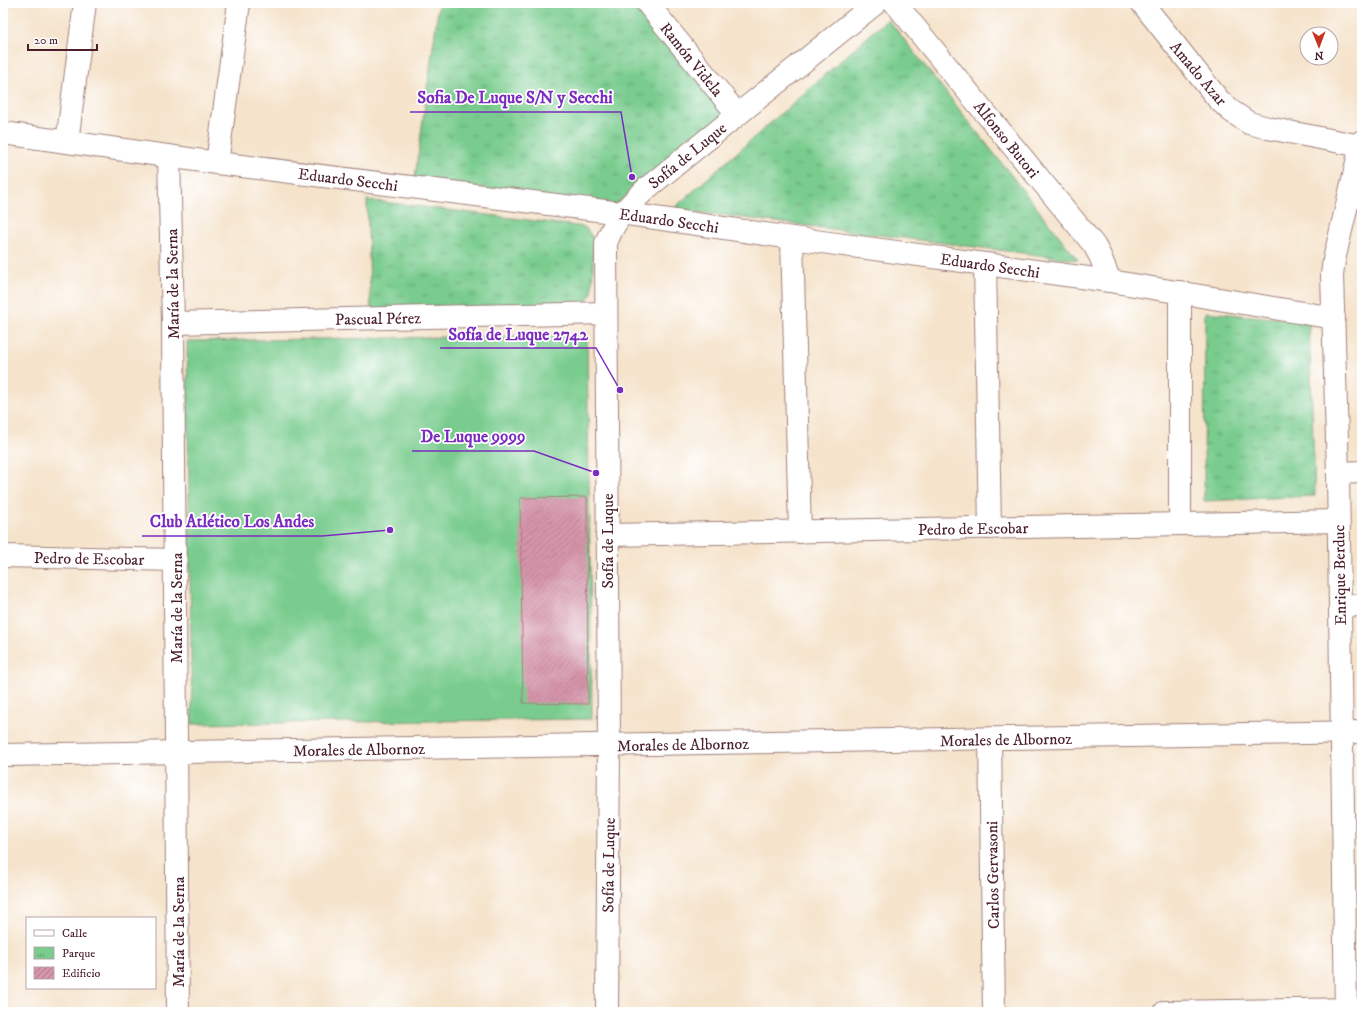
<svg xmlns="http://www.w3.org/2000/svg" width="1365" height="1015" viewBox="0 0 1365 1015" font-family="'IM FELL DW Pica',serif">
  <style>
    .grass { fill: #79cc8e; stroke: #62765c }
    .park { fill: url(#park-tufts); stroke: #62765c }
    .building { fill: url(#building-hatch) }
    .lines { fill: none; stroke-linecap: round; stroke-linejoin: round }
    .minor-casing { stroke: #a0817b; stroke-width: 24 }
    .minor { stroke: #fff; stroke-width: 22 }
    .labels { text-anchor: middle; stroke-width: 3.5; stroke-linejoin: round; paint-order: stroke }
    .street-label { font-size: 16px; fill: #4a1f2b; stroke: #fff }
    .leader { fill: none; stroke: #7b2cbf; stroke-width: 1.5 }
    .callout-dot { fill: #7b2cbf; stroke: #fff; stroke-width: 1.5 }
    .callout-label { font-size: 17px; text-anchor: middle; font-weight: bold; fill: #7b2cbf; stroke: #fff; stroke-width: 3.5; stroke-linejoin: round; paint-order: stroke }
  </style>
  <defs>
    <pattern id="park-tufts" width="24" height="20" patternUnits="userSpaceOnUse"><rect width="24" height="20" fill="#79cc8e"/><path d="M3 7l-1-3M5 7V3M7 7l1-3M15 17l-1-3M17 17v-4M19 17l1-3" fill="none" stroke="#65a574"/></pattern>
    <pattern id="building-hatch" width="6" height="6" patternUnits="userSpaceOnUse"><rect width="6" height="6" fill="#d694ab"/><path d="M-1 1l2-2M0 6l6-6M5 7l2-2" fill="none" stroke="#b0788b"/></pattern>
  </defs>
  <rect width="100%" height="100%" fill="#fff"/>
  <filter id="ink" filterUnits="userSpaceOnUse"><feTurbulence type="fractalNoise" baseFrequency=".025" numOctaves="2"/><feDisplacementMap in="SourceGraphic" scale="8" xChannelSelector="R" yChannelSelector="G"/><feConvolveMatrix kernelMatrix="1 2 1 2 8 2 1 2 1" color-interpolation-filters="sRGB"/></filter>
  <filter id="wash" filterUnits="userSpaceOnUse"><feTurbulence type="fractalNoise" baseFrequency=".012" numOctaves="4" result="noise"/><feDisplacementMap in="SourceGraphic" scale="16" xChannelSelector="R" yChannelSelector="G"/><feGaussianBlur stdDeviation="0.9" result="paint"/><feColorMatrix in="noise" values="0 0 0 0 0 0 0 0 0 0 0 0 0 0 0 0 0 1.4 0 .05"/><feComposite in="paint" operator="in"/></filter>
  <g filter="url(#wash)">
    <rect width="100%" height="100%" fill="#f5e3cb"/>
    <!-- grass -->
    <polygon class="grass" points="587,335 592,719 192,724 187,341"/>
    <!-- park -->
    <g class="park">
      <polygon points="439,3 635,3 726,116 611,208 414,185"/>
      <polygon points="888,19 1078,260 673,209"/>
      <polygon points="367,200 585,227 594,240 592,293 579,310 371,314"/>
      <polygon points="1205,312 1309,321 1315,496 1204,501"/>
    </g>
    <g id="blocks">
      <!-- building -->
      <polygon class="building" points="587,497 588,704 523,703 520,498"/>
    </g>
  </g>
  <g filter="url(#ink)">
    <use href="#blocks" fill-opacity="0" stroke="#a0817b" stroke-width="1"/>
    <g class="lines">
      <defs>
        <g id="minor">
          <polyline points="647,3 737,114"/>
          <polyline points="895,3 1094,245 1100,256 1110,281"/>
          <polyline points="1142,3 1218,99 1231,111 1249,123 1268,128 1361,146"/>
          <polyline points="3,133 217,163 621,213 792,238 985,264 1110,281 1334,318"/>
          <polyline points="67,142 85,3"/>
          <polyline points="169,156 173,323 178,1012"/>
          <polyline points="217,163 239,3"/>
          <polyline points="792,238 800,532"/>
          <polyline points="985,264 990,528"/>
          <polyline points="1180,292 1180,524"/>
          <polyline points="173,323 606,313"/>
          <polyline points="1338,473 1362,472"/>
          <polyline points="607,535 1338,521"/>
          <polyline points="3,556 175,560"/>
          <polyline points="1340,606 1362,605"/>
          <polyline points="990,739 994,1012"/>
          <polyline points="3,755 1362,732"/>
          <path d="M 607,1012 L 609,745 L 606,243 C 616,217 627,207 647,188 L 876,3"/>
          <polyline points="1165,1012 1362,1009"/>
          <polyline points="1346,1012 1338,473 1332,275 1334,260 1362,141"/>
        </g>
      </defs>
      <!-- minor casing -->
      <use href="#minor" class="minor-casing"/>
      <!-- minor -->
      <use href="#minor" class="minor"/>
    </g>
  </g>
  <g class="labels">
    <!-- street labels -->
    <g class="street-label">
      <text transform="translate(692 59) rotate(51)" y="6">Ramón Videla</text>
      <text transform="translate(1199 73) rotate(50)" y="6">Amado Azar</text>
      <text transform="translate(1007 139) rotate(51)" y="6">Alfonso Butori</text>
      <text transform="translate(687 155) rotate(-39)" y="6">Sofía de Luque</text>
      <text transform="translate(348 179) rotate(7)" y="6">Eduardo Secchi</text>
      <text transform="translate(669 220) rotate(8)" y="6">Eduardo Secchi</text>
      <text transform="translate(990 265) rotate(8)" y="6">Eduardo Secchi</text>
      <text transform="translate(172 284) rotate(-91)" y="6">María de la Serna</text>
      <text transform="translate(378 318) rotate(-1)" y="6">Pascual Pérez</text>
      <text transform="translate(973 528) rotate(-1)" y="6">Pedro de Escobar</text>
      <text transform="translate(607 541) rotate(-90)" y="6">Sofía de Luque</text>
      <text transform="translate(89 558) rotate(1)" y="6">Pedro de Escobar</text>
      <text transform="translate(1339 575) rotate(-91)" y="6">Enrique Berduc</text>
      <text transform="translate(176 608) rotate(-90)" y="6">María de la Serna</text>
      <text transform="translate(1006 739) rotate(-1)" y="6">Morales de Albornoz</text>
      <text transform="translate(683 744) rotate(-1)" y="6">Morales de Albornoz</text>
      <text transform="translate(359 749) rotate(-1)" y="6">Morales de Albornoz</text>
      <text transform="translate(608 865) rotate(-89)" y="6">Sofía de Luque</text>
      <text transform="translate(992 875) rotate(-91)" y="6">Carlos Gervasoni</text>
      <text transform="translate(178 932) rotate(-90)" y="6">María de la Serna</text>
    </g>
  </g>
  <!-- callouts -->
  <path class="leader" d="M632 177L621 112H410M620 390L596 348H440M596 473L534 451H412M390 530L322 536H142"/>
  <g class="callout-dot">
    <circle cx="632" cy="177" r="4"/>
    <circle cx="620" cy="390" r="4"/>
    <circle cx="596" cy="473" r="4"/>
    <circle cx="390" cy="530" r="4"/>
  </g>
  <g class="callout-label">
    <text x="515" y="103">Sofia De Luque S/N y Secchi</text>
    <text x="518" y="340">Sofía de Luque 2742</text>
    <text x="473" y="442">De Luque 9999</text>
    <text x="232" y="527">Club Atlético Los Andes</text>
  </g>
  <!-- margin -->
  <rect width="1365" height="1015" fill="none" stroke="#fff" stroke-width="16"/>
  <!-- legend -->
  <rect x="26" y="917" width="130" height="72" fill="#ffffff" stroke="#b7a5aa"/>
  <rect x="34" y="930" width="20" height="6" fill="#ffffff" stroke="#b7a5aa"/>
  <text x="62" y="937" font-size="12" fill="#4a1f2b">Calle</text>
  <rect x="34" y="947" width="20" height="12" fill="url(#park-tufts)" stroke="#b7a5aa"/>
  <text x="62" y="957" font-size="12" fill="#4a1f2b">Parque</text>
  <rect x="34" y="967" width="20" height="12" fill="url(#building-hatch)" stroke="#b7a5aa"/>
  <text x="62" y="977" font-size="12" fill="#4a1f2b">Edificio</text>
  <!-- north arrow -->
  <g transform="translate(1319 46) rotate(179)"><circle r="19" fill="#ffffff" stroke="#b7a5aa"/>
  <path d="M0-3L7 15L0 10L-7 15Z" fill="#c8321e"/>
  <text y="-6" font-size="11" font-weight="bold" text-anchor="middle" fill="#4a1f2b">N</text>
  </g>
  <!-- scale -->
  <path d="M28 44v6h69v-6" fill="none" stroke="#4a1f2b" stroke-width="2"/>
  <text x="34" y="44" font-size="12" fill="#4a1f2b" stroke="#ffffff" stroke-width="3" paint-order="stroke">20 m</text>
</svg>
